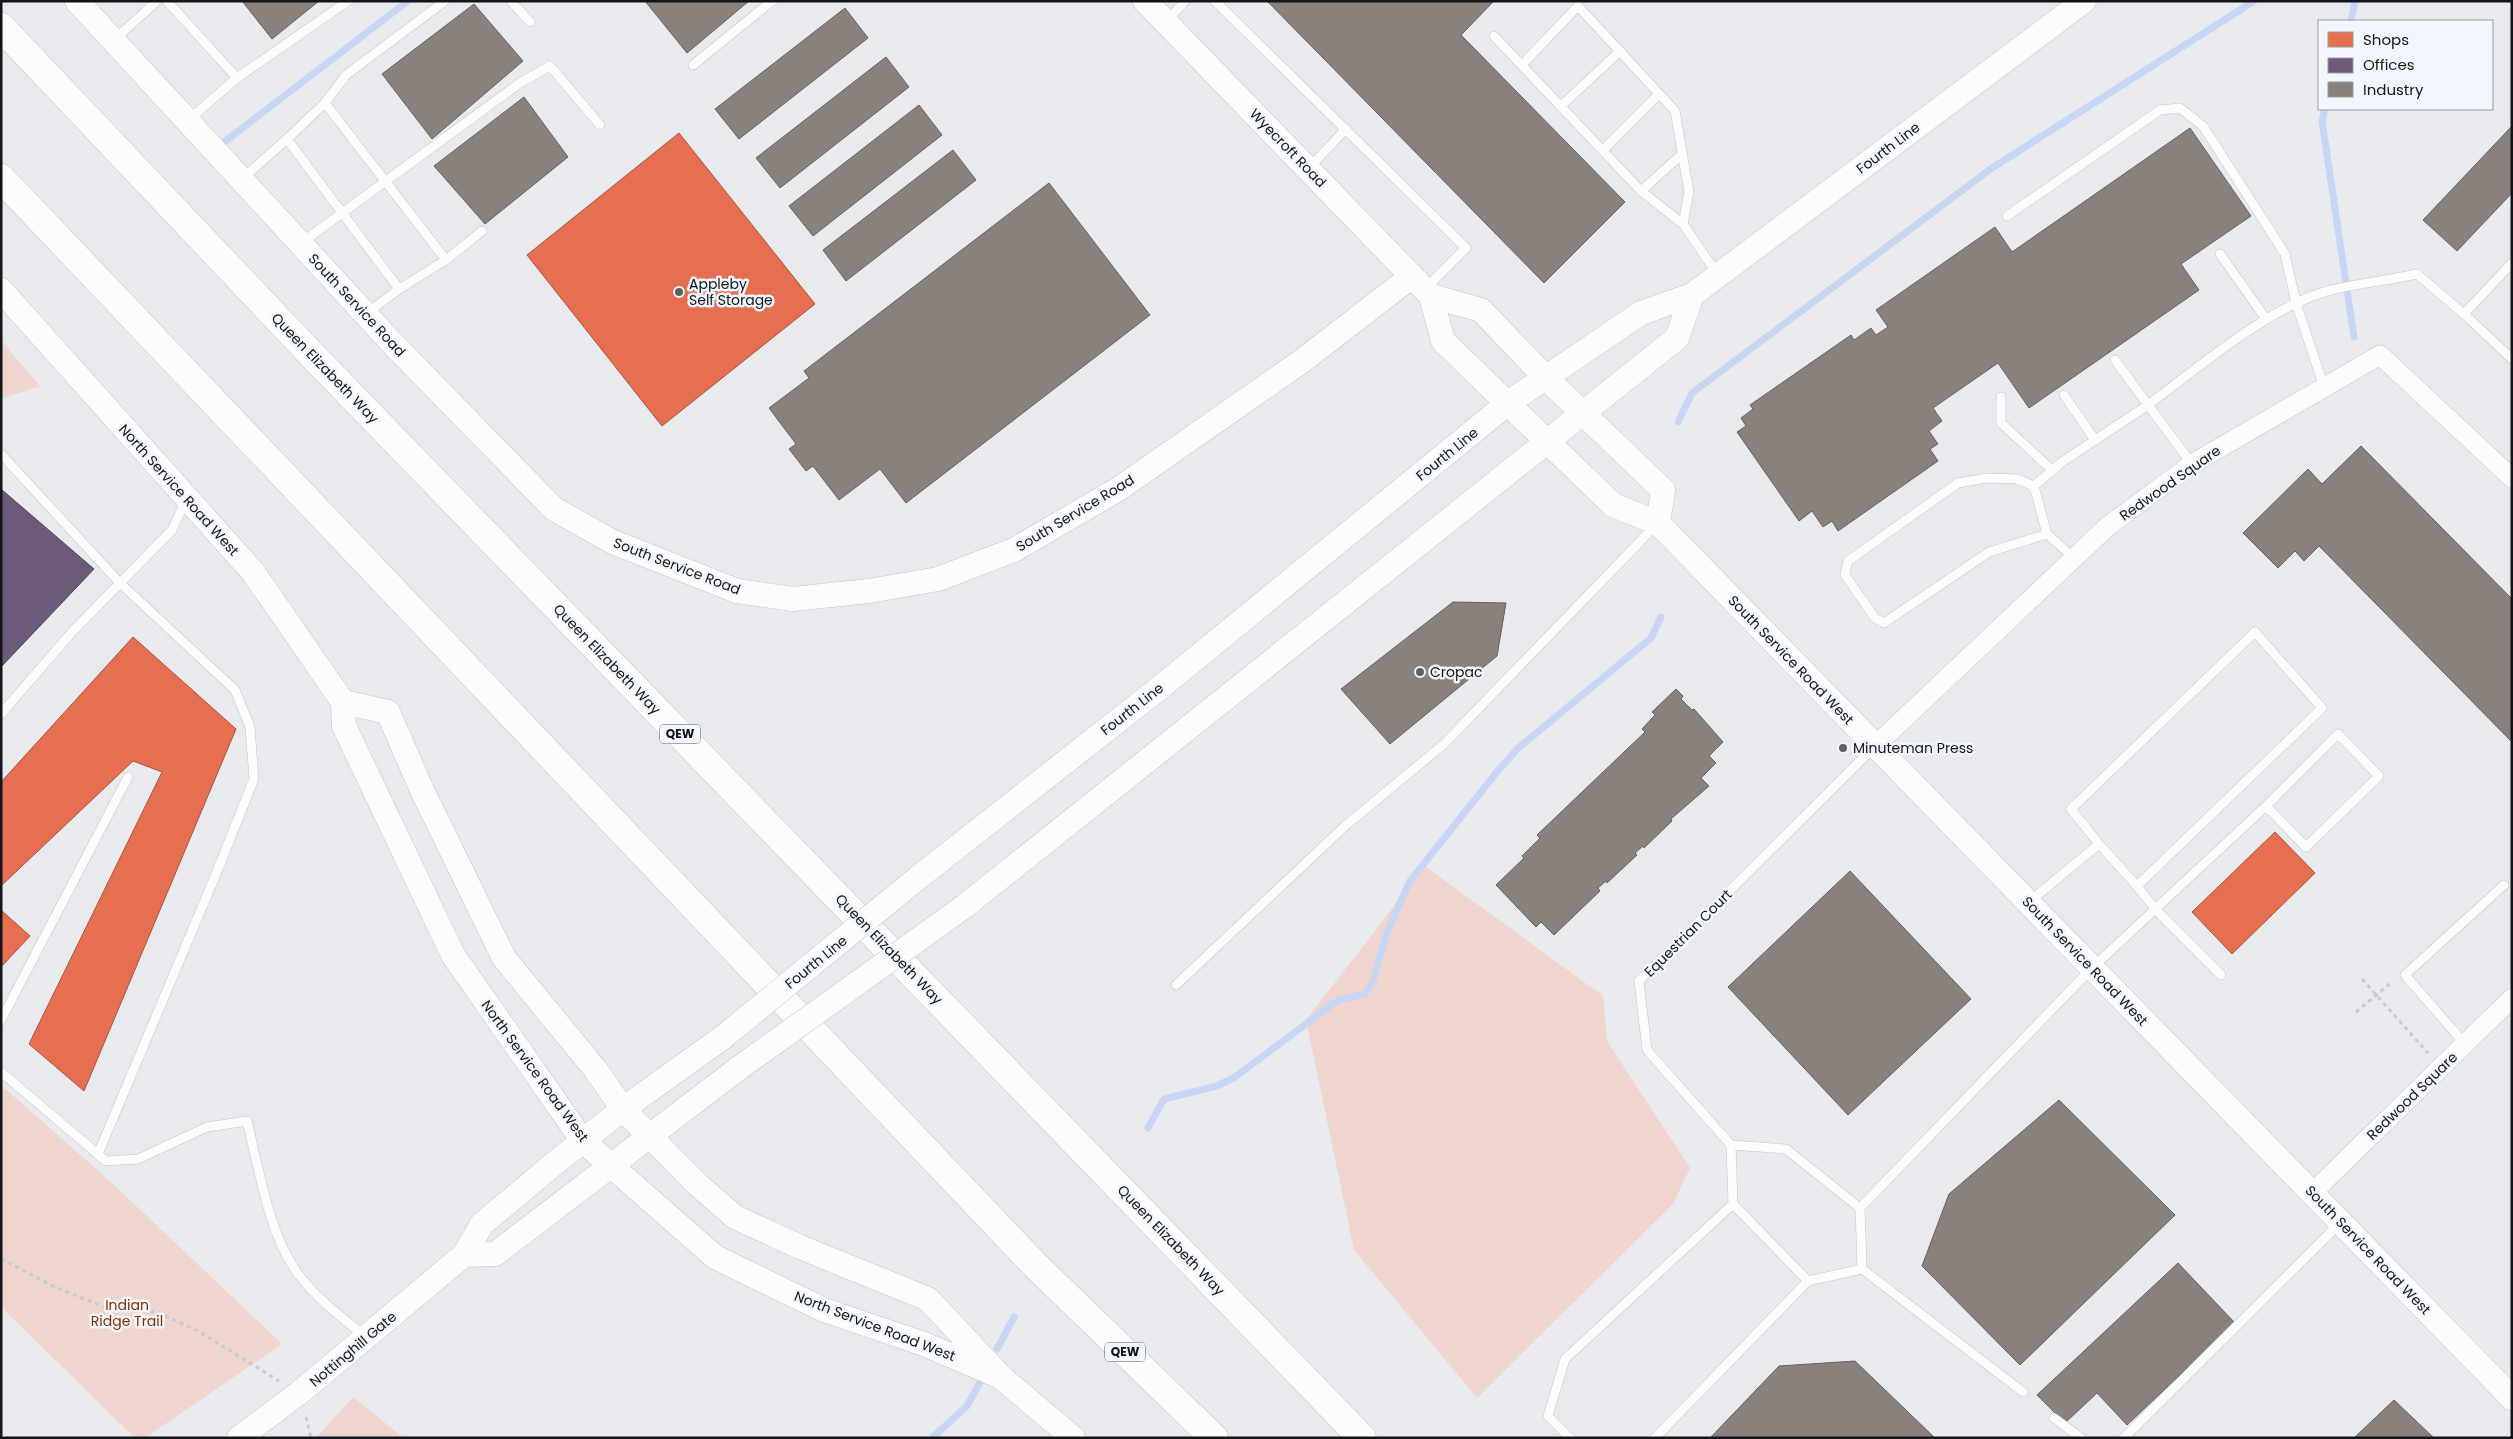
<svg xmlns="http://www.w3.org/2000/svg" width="2513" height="1439" viewBox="0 0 2513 1439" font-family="Poppins,sans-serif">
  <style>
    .green { fill: #efd5ce }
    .shops { fill: #e76f51; stroke: #a85440 }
    .offices { fill: #6d597a; stroke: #52455d }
    .industry { fill: #8a817c; stroke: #67615e }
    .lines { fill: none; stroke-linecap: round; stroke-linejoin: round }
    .stream { stroke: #c7d6f4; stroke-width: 7 }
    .service-casing { stroke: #c4c5c8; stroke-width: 10 }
    .minor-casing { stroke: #c4c5c8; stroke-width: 20 }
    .tertiary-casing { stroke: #c4c5c8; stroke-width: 25 }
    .motorway-casing { stroke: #c4c5c8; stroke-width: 29 }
    .path { stroke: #c9cacc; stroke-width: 3; stroke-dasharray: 4 4; stroke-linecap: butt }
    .service { stroke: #fcfcfc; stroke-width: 9 }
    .minor { stroke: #fcfcfc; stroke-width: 19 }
    .tertiary { stroke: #fcfcfc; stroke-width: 24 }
    .motorway { stroke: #fcfcfc; stroke-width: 28 }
    .tertiary-bridge-casing { stroke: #c4c5c8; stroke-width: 25; stroke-linecap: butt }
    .tertiary-bridge { stroke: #fcfcfc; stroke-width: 24 }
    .poi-dot { fill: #5e6063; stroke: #f2f6fd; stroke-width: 2 }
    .labels { text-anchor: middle; stroke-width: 5; stroke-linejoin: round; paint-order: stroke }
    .shield { fill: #f2f6fd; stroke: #57585d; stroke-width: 1 }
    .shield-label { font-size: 12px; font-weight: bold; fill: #141518 }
    .street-label { font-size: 14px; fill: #141518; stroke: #f2f6fd }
    .poi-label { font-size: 14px; fill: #141518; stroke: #f2f6fd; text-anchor: start }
    .park-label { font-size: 14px; fill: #872c04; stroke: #f2f6fd }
  </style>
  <rect width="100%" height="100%" fill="#e8eaee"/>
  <!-- green -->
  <g class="green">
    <polygon points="1,341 40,386 1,399"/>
    <polygon points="1425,866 1603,996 1607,1041 1690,1168 1673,1204 1477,1398 1354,1250 1306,1020"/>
    <polygon points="1,1085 113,1184 282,1344 145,1438 135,1438 1,1307"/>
    <polygon points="353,1397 404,1438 316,1438"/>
  </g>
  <!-- shops -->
  <g class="shops">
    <polygon points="679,133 815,304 662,426 527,255"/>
    <polygon points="133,637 236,729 84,1091 29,1044 162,772 133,761 1,886 1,782"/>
    <polygon points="2275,832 2315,873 2232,954 2192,912"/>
    <polygon points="1,910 30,936 1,967"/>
  </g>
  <!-- offices -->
  <polygon class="offices" points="1,489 94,569 1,667"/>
  <!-- industry -->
  <g class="industry">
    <polygon points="242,1 319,1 272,39"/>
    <polygon points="645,1 749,1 687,53"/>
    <polygon points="1267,1 1494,1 1461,35 1625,202 1544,283"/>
    <polygon points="474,4 523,61 432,139 382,74"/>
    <polygon points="845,8 868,38 739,139 715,109"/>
    <polygon points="886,57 909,87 780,188 756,158"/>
    <polygon points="524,97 568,157 485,224 434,166"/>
    <polygon points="919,105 942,135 813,236 789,206"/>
    <polygon points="2512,126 2512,193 2457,251 2423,220"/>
    <polygon points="2190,128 2251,216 2181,264 2199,290 2029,408 1998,363 1933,408 1942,421 1929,431 1938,444 1930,449 1938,461 1838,531 1832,521 1823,527 1812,511 1799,521 1737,432 1746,426 1741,418 1753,409 1750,405 1851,335 1854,340 1871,328 1876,335 1888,327 1876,310 1995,227 2012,252"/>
    <polygon points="953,150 976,180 846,281 823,250"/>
    <polygon points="1049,183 1150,315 906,503 880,469 839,500 813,466 806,471 789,449 796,444 769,408 809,378 804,371"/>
    <polygon points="2361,446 2512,599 2512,742 2319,546 2304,561 2295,551 2278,568 2243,533 2308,469 2322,484"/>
    <polygon points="1453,602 1506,603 1497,656 1390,744 1341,689"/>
    <polygon points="1676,689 1683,696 1681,699 1692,710 1694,709 1723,742 1709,756 1716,763 1701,778 1709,786 1671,819 1672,821 1644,848 1643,846 1635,853 1637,855 1607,883 1606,881 1598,888 1600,891 1554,935 1541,922 1536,927 1496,885 1524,858 1522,856 1540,838 1537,835 1645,732 1642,729 1655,715 1652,712"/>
    <polygon points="1850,871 1971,999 1848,1115 1728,987"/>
    <polygon points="2059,1100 2175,1215 2020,1365 1922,1266 1949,1194"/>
    <polygon points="2178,1263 2235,1323 2127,1425 2097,1393 2065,1423 2037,1395"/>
    <polygon points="1855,1361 1935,1438 1710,1438 1779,1366"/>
    <polygon points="2394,1400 2434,1438 2354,1438"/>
  </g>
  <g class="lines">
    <!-- stream -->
    <g class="stream">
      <polyline points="2351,21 2355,1"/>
      <polyline points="2325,109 2322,121 2354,337"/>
      <polyline points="219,146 408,1"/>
      <polyline points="1678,422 1692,393 1992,168 2254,1"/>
      <polyline points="1148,1128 1164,1099 1217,1086 1235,1077 1338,1000 1365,994 1373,981 1387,932 1410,881 1497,772 1517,749 1651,638 1661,617"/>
      <polyline points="997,1349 1014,1317"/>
      <polyline points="932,1438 967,1406 985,1373"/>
    </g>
    <defs>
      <g id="service">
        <polyline points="167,1 237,78"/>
        <polyline points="511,1 530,22"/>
        <polyline points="1215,1 1466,248 1425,289"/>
        <polyline points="1166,22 1185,1"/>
        <polyline points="1494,36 1641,191 1683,224 1718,275"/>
        <polyline points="113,41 157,1"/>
        <polyline points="693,65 772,1"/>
        <polyline points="1522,65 1578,6 1675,111 1689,192 1683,224"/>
        <polyline points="325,103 346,75 445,1"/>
        <polyline points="1561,106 1620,51"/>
        <polyline points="187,121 237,78 348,1"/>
        <polyline points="287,139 325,103 446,260"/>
        <polyline points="1603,150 1659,94"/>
        <polyline points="1308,169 1346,129"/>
        <polyline points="242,179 287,139 399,289 366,314"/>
        <polyline points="1641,191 1682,154"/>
        <polyline points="2007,216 2160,110 2180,108 2203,126 2285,254 2296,303 2324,387"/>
        <polyline points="301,243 520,83 550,66 600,125"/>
        <polyline points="2220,254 2266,319"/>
        <polyline points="2512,263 2464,314 2512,359"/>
        <polyline points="399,289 446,260 482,231"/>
        <path d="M 2115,360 L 2148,405 C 2199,367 2273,303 2335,289 C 2361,283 2390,280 2417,274 L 2464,314"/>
        <polyline points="2064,395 2095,440"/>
        <polyline points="2001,397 2001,423 2052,470"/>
        <polyline points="1,454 120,583 235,690 250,727 254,779 216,874 98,1154"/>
        <polyline points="2034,486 2062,462 2148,405 2192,464"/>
        <polyline points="2047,534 1989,552 1884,623 1875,618 1845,575 1848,561 1958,483 1987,478 2017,479 2034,486 2047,534 2074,558"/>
        <polyline points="1,714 72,632 172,530 186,500"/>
        <polyline points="2137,886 2156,910 2221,975"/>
        <polyline points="2028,903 2099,844 2071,809 2255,632 2322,708 2137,886 2099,844"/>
        <polyline points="1176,985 1345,826 1444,744 1656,525"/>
        <polyline points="1,1020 128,777"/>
        <polyline points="2465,1044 2405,975 2504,885"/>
        <path d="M 1,1072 L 106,1161 L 138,1159 L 207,1127 L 247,1121 C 259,1168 268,1231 296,1271 C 314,1297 341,1316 365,1337"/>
        <polyline points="1731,1145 1647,1050 1639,981 1875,746"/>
        <polyline points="1731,1145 1733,1204 1808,1281"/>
        <polyline points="1731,1145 1786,1149 1860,1208"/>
        <polyline points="1862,1269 2023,1392"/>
        <polyline points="2054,1418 2081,1438"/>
        <polyline points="1570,1438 1548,1416 1565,1359 1733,1204"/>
        <polyline points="1655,1438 1808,1281 1862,1269 1860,1208 2092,968 2266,806 2338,734 2379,776 2306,847 2266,806"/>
        <polyline points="2124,1438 2340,1223"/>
      </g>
      <g id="minor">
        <polyline points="1875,746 2108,526 2192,464 2380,355 2512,478"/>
        <polyline points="2312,1193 2512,998"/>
      </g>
      <g id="tertiary">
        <polyline points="77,1 393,344 554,509 613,542 737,591 793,599 869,591 938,579 1014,550 1120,488 1302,361 1412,276"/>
        <polyline points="1145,1 1431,296 1443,341 1613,505 1658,523 2512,1398"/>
        <polyline points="1,290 253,572 343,702 344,726 453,955 583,1141 715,1257 824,1310 924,1344 1001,1377"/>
        <polyline points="1431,296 1481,310 1546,378 1663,490 1658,523"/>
        <polyline points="343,702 388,712 421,788 504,958 595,1069 623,1109 697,1184 735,1217 800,1247 928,1299 1001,1377 1073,1438"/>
        <polyline points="919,877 1157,690 1508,403 1641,313 1692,295 2084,1"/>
        <polyline points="965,906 1677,338 1692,295"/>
        <polyline points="464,1255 495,1254 739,1068"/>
        <polyline points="239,1438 299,1393 464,1255 482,1224 555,1163 623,1109 722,1038"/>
      </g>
      <g id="motorway">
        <polyline points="1,27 312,355 1362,1438"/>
        <polyline points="1,178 1035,1265 1214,1438"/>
      </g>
    </defs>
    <!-- service casing -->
    <use href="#service" class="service-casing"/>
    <!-- minor casing -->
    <use href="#minor" class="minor-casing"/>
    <!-- tertiary casing -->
    <use href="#tertiary" class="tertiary-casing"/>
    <!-- motorway casing -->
    <use href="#motorway" class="motorway-casing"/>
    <!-- path -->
    <g class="path">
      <polyline points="2362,979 2428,1053"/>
      <polyline points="2356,1012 2392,982"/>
      <polyline points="1,1259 55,1287 104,1307 157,1312 198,1331 279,1381"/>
      <polyline points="306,1417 311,1438"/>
    </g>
    <!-- service -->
    <use href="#service" class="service"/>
    <!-- minor -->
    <use href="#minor" class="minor"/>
    <!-- tertiary -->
    <use href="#tertiary" class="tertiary"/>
    <!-- motorway -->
    <use href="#motorway" class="motorway"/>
    <defs>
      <g id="tertiary-bridge">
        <polyline points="722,1038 919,877"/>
        <polyline points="739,1068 965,906"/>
      </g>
    </defs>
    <!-- tertiary-bridge casing -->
    <use href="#tertiary-bridge" class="tertiary-bridge-casing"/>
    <!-- tertiary-bridge -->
    <use href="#tertiary-bridge" class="tertiary-bridge"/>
  </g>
  <!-- markers -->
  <g class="poi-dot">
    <circle cx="679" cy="292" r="5"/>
    <circle cx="1420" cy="672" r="5"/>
    <circle cx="1843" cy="748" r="5"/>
  </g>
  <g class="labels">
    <!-- shield labels -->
    <g class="shield">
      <rect x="660" y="724.5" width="40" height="19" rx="4"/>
      <rect x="1105" y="1342.5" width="40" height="19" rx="4"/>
    </g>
    <g class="shield-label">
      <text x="680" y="738">QEW</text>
      <text x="1125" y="1356">QEW</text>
    </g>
    <!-- street labels -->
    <g class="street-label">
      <text transform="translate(1288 148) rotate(46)" y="5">Wyecroft Road</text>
      <text transform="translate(1888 148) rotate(-37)" y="5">Fourth Line</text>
      <text transform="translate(357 305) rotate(47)" y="5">South Service Road</text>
      <text transform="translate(325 368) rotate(46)" y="5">Queen Elizabeth Way</text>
      <text transform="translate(1447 454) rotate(-39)" y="5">Fourth Line</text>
      <text transform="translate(2170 483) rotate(-35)" y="5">Redwood Square</text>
      <text transform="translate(179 490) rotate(48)" y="5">North Service Road West</text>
      <text transform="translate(1075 513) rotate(-31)" y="5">South Service Road</text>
      <text transform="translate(677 566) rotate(21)" y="5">South Service Road</text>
      <text transform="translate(607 659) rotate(46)" y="5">Queen Elizabeth Way</text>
      <text transform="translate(1791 660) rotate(46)" y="5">South Service Road West</text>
      <text transform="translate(1132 709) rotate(-38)" y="5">Fourth Line</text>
      <text transform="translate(1688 933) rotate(-45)" y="5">Equestrian Court</text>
      <text transform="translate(889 949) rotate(46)" y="5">Queen Elizabeth Way</text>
      <text transform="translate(2085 961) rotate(46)" y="5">South Service Road West</text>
      <text transform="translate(816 962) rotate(-39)" y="5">Fourth Line</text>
      <text transform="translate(535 1071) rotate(54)" y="5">North Service Road West</text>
      <text transform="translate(2412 1096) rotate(-44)" y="5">Redwood Square</text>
      <text transform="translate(1171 1240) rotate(46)" y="5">Queen Elizabeth Way</text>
      <text transform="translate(2368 1250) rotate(46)" y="5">South Service Road West</text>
      <text transform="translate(875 1326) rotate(21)" y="5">North Service Road West</text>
      <text transform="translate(353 1349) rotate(-40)" y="5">Nottinghill Gate</text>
    </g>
    <!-- poi labels -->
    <g class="poi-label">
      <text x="689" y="289">Appleby<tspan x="689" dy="16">Self Storage</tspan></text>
      <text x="1430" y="677">Cropac</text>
      <text x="1853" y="753">Minuteman Press</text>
    </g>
    <!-- park labels -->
    <g class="park-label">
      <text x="127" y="1310">Indian<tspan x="127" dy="16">Ridge Trail</tspan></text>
    </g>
  </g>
  <!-- border -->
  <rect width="2513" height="1439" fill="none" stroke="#141518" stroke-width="5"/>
  <!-- legend -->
  <rect x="2318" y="20" width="175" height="90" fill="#f2f6fd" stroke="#999ca1"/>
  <rect x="2328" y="32" width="25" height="15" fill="#e76f51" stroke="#999ca1"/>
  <text x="2363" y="45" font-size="15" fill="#141518">Shops</text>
  <rect x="2328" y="58" width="25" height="15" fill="#6d597a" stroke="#999ca1"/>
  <text x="2363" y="70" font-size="15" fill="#141518">Offices</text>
  <rect x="2328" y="82" width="25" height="15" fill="#8a817c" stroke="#999ca1"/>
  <text x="2363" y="95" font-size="15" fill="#141518">Industry</text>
</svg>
